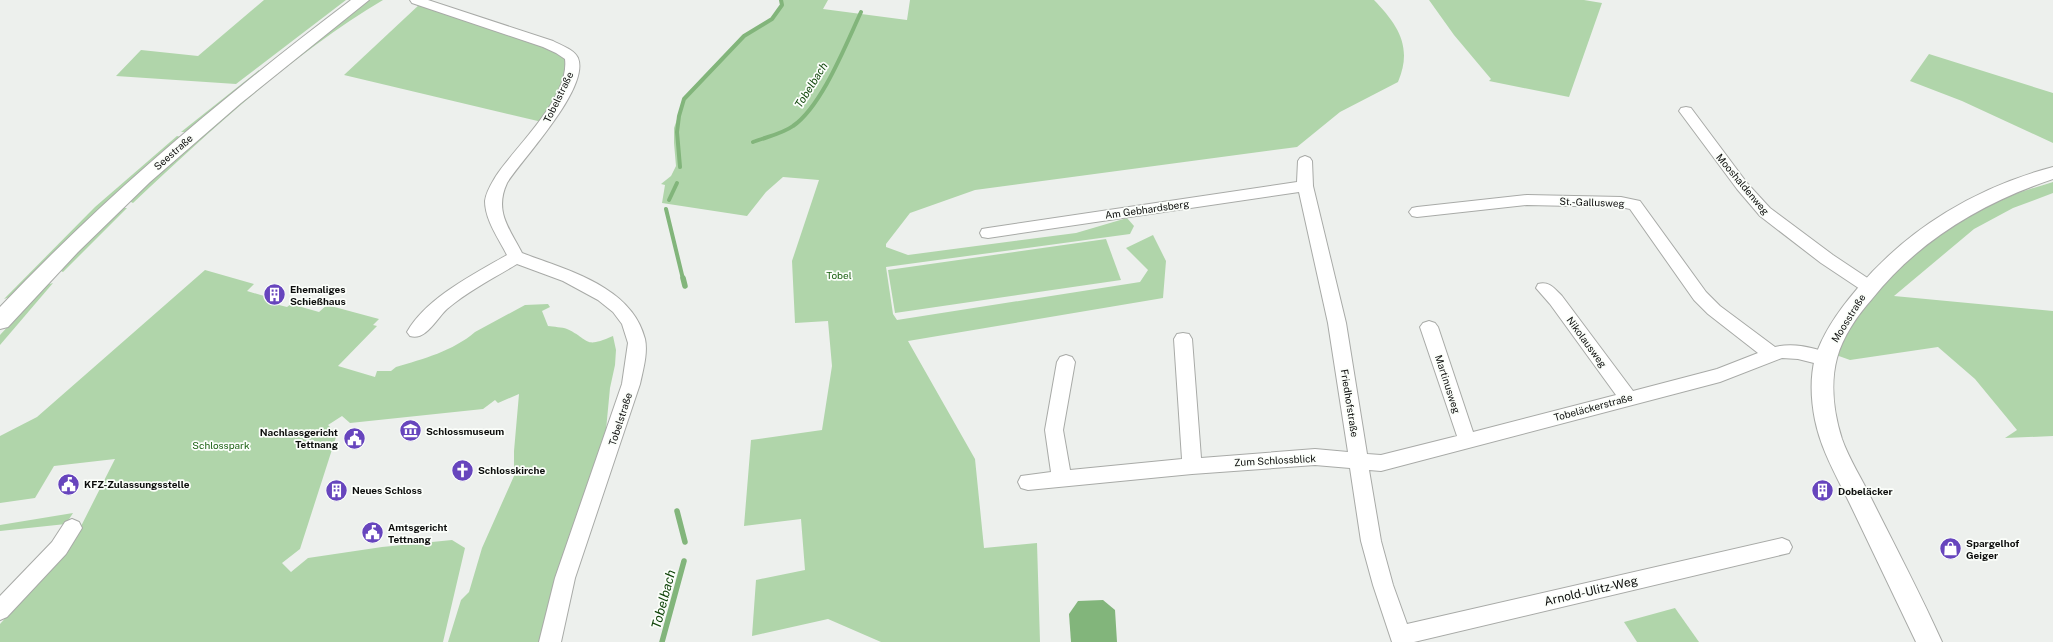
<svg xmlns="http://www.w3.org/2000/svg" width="2053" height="642" viewBox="0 0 2053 642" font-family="'Public Sans',sans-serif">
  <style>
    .green { fill: #b0d5aa }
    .water { fill: #82b57b }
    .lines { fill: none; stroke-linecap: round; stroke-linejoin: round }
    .stream-far1 { stroke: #82b57b; stroke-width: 4 }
    .stream { stroke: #82b57b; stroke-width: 5.5 }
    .minor-casing { stroke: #a8aaa7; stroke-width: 2 }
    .tertiary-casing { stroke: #a8aaa7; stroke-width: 2 }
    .secondary-casing { stroke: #a8aaa7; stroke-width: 2 }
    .minor { fill: #fff; fill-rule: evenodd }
    .tertiary { fill: #fff; fill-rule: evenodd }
    .secondary { fill: #fff; fill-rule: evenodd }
    .labels { text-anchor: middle; stroke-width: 3.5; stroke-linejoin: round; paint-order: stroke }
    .street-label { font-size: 10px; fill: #0c0d0c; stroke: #fbfefa }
    .park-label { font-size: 10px; fill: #1a5f11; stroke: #fbfefa }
    .poi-label { font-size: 10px; font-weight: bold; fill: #0c0d0c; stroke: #fbfefa; text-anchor: start }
    .water-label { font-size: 11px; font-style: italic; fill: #0e4308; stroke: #fbfefa }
    .near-street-label { font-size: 12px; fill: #0c0d0c; stroke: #fbfefa }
    .near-water-label { font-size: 13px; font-style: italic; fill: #0e4308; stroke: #fbfefa }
  </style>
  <rect width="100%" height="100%" fill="#edf0ed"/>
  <!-- green -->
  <g class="green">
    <polygon points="264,0 346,0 236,84 116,76 141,50 198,56"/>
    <path d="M 368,0 L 383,0 C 292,54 210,131 133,203 L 129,201 L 228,112 Z"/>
    <path d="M 781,0 L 828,0 L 823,9 L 907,20 L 910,0 L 1374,0 C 1398,25 1413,47 1398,82 L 1340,112 L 1297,147 L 975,190 L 910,213 L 886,244 L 886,247 L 908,255 L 1076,233 L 1127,218 L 1134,226 L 1130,234 L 886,267 L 893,314 L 897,320 L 1140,282 L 1148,270 L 1126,248 L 1153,235 L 1166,261 L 1163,298 L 908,341 L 975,459 L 984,548 L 1037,543 L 1040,642 L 881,642 L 828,619 L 752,636 L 756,580 L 805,570 L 801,519 L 744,526 L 751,440 L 822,430 L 832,366 L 828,321 L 795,323 L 792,261 L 819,180 L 783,177 L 766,192 L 747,216 L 662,203 L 665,185 L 661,184 L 671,176 L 676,166 L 674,143 L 674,128 L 684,99 L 744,36 L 772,19 L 782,5 Z"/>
    <polygon points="1429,0 1584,0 1602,3 1569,97 1489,81 1491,79 1454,35"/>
    <polygon points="420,4 558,51 568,60 563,84 542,122 344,75"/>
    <polygon points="1929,54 2053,93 2053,143 1962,101 1910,81"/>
    <polygon points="259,70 260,73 187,132 181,132"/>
    <polygon points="177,136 181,137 10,297 4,299 95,207"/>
    <path d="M 2053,182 L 2053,193 L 2013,208 L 1974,229 L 1894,296 L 2053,311 L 2053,436 L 2005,438 L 2017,430 L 1975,379 L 1938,347 L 1850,360 L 1836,355 C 1843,342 1849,327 1858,315 C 1894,264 1954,217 2012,195 C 2026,190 2040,186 2053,182 Z"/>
    <polygon points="121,208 127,208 63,272 59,270"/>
    <polygon points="1106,239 1121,280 895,313 888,270"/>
    <path d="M 205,270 L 254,284 L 247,291 L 271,298 L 271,303 L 287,307 L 291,304 L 319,312 L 327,305 L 379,319 L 373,325 L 377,326 L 338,366 L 375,377 L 377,371 L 391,371 L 396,367 C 423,359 453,351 475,332 L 525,305 L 548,304 L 550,307 L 542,311 L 548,326 C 554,327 562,327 567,329 C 591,340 583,349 613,336 L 616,350 L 615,365 L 610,388 L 606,430 L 543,642 L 448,642 L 461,600 L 469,592 L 482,548 L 514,476 L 514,451 L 519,394 L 498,403 L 495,400 L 483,409 L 350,423 L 342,416 L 328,425 L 337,434 L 300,549 L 282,563 L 291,572 L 308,558 L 382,547 L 452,540 L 465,548 L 443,642 L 0,642 L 0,624 L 72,544 L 115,459 L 54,466 L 35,498 L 0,503 L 0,436 L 37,417 Z"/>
    <polygon points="53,283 0,345 0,335 46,285"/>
    <polygon points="73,513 66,524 0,531 0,525"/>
    <polygon points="1675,608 1699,642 1637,642 1624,622"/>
  </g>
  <!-- water -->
  <polygon class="water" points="1103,600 1115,610 1117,642 1071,642 1069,614 1078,601"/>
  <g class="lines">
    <!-- stream-far1 -->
    <g class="stream-far1">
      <path d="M 753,142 C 766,137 782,134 793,126 C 822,106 846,44 861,12"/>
      <polyline points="680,167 677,132 679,116 684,99 744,36 772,19 782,5 781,0"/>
      <polyline points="669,200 677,183"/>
      <polyline points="666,209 683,279"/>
    </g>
    <!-- stream -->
    <g class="stream">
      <polyline points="683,278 685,286"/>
      <polyline points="677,511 685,542"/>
      <polyline points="662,642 684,561"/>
    </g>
    <defs>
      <g id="minor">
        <path d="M 410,0 L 428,0 L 553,41 C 560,45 574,49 578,58 C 590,88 523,158 507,183 C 494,211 509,228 522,253 C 566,270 632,286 645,339 C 648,353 643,370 640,384 L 575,578 L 561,642 L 539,642 L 555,578 L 622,384 L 628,343 L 622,324 L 613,312 L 598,300 L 563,281 L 517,264 C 494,278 468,291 447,309 C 436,319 426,341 410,336 L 407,332 C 426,298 474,274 507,255 C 499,239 485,220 485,201 C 486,192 492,183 496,176 C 516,146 570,97 565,59 L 556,53 L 543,47 L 412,3 Z"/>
        <polygon points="1686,107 1691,108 1747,183 1770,208 1833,255 1875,283 1877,287 1875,291 1869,293 1863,291 1821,263 1760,216 1737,189 1679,111 1681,108"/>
        <path d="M 1305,156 L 1310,158 L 1312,161 L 1313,186 L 1346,323 L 1367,454 L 1381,455 L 1457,436 L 1420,327 L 1423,323 L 1429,321 L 1435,323 L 1438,327 L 1473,432 L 1616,395 L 1550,304 L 1536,288 L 1538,284 C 1549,281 1554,288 1562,296 L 1633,391 L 1717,369 L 1758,353 L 1708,314 L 1694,300 L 1630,209 L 1621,207 L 1527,205 L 1417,217 L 1412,216 L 1409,212 L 1412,208 L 1417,207 L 1527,195 L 1621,197 L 1640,201 L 1706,292 L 1720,306 L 1775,347 C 1795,342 1813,348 1832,354 L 1835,359 L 1832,364 L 1826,366 L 1798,359 L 1782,358 L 1720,382 L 1381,471 L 1369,470 L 1381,541 L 1393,585 L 1407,624 L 1782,538 L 1789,541 L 1792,547 L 1789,553 L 1414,642 L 1392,642 L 1373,585 L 1361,541 L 1350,468 L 1315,465 L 1192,474 L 1028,490 L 1021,488 L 1018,482 L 1021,476 L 1051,472 L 1045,430 L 1057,362 L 1060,357 L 1066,355 L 1072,357 L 1075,362 L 1063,430 L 1070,470 L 1182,459 L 1174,339 L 1177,334 L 1183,333 L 1189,334 L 1192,339 L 1201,458 L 1315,449 L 1348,452 L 1328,323 L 1299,192 L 988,238 L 982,237 L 980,233 L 982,229 L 988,228 L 1297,182 L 1298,161 L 1300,158 Z"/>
        <polygon points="72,519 79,522 82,528 66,554 7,617 0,620 0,596 52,542 65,522"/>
      </g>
      <path id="tertiary" d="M 2053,167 L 2053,179 C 1982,203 1919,240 1872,299 C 1857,316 1843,336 1837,358 C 1830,384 1834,414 1842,439 C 1849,459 1862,479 1871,498 C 1895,546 1920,593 1942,642 L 1916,642 C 1894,596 1872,550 1850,504 C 1837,477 1821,450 1815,420 C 1811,400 1810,378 1815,358 C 1823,332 1840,309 1857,289 C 1908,228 1977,187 2053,167 Z"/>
      <path id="secondary" d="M 351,0 L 369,0 L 241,103 L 150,182 L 78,252 L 8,327 L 0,329 L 0,307 C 108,193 226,95 351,0 Z"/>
    </defs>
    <!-- minor casing -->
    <use href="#minor" class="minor-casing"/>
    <!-- tertiary casing -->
    <use href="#tertiary" class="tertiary-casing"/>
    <!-- secondary casing -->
    <use href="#secondary" class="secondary-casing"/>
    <!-- minor -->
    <use href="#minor" class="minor"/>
    <!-- tertiary -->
    <use href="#tertiary" class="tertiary"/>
    <!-- secondary -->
    <use href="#secondary" class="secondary"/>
  </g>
  <!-- icons -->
  <defs>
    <symbol id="building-disc" viewBox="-11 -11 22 22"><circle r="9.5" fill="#6745bd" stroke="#fbfefa"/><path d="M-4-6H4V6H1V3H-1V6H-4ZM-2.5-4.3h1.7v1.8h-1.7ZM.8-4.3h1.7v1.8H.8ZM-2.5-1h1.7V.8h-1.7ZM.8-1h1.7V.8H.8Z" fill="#fff"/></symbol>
    <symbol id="museum-disc" viewBox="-11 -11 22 22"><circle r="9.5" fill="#6745bd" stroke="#fbfefa"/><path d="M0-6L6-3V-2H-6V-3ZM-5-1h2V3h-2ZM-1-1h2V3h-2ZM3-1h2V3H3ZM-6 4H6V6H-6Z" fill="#fff"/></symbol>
    <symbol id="civic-disc" viewBox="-11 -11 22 22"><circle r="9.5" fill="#6745bd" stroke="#fbfefa"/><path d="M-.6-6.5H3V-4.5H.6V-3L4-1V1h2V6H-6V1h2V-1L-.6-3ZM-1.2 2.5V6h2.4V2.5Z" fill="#fff"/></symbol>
    <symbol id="church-disc" viewBox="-11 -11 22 22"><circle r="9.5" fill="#6745bd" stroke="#fbfefa"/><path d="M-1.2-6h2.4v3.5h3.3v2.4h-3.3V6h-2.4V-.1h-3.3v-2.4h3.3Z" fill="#fff"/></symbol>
    <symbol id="shop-disc" viewBox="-11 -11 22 22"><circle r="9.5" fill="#6745bd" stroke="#fbfefa"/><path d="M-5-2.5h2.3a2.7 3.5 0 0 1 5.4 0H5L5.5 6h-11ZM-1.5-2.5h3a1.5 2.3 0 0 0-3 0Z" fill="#fff"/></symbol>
  </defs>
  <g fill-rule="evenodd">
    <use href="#building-disc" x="262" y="282" width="25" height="25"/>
    <use href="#museum-disc" x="398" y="418" width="25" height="25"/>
    <use href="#civic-disc" x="342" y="426" width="25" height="25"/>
    <use href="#church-disc" x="450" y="458" width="25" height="25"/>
    <use href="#civic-disc" x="56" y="472" width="25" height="25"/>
    <use href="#building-disc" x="324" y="478" width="25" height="25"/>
    <use href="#building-disc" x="1810" y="478" width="25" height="25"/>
    <use href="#civic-disc" x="360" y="520" width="25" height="25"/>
    <use href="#shop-disc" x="1938" y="536" width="25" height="25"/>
  </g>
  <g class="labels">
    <!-- street labels -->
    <g class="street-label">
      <text transform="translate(558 97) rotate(-64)" y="4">Tobelstraße</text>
      <text transform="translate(173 152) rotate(-41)" y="4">Seestraße</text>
      <text transform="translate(1743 184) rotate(50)" y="4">Mooshaldenweg</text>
      <text transform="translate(1592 202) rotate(2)" y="4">St.-Gallusweg</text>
      <text transform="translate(1147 209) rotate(-8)" y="4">Am Gebhardsberg</text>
      <text transform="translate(1848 318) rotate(-58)" y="4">Moosstraße</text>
      <text transform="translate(1587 342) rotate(54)" y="4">Nikolausweg</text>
      <text transform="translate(1448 384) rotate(72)" y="4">Martinusweg</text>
      <text transform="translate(1350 403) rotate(81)" y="4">Friedhofstraße</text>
      <text transform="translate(1593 407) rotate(-15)" y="4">Tobeläckerstraße</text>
      <text transform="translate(620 419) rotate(-72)" y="4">Tobelstraße</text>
      <text transform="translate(1275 460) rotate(-3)" y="4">Zum Schlossblick</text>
    </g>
    <!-- park labels -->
    <g class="park-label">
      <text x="839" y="279">Tobel</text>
      <text x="221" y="449">Schlosspark</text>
    </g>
    <!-- poi labels -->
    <g class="poi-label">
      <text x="290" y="293">Ehemaliges<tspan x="290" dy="12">Schießhaus</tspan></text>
      <text x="426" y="435">Schlossmuseum</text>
      <text x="338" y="436" text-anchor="end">Nachlassgericht<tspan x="338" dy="12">Tettnang</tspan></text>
      <text x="478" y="474">Schlosskirche</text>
      <text x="84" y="488">KFZ-Zulassungsstelle</text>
      <text x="352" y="494">Neues Schloss</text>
      <text x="1838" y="495">Dobeläcker</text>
      <text x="388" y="531">Amtsgericht<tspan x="388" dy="12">Tettnang</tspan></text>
      <text x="1966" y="547">Spargelhof<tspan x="1966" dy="12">Geiger</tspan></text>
    </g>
    <!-- water labels -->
    <g class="water-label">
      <text transform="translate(811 85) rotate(-58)" y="4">Tobelbach</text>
    </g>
    <!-- near-street labels -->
    <g class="near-street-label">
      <text transform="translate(1591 591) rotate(-13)" y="4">Arnold-Ulitz-Weg</text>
    </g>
    <!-- near-water labels -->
    <g class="near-water-label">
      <text transform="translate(663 599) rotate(-75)" y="5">Tobelbach</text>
    </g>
  </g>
</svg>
